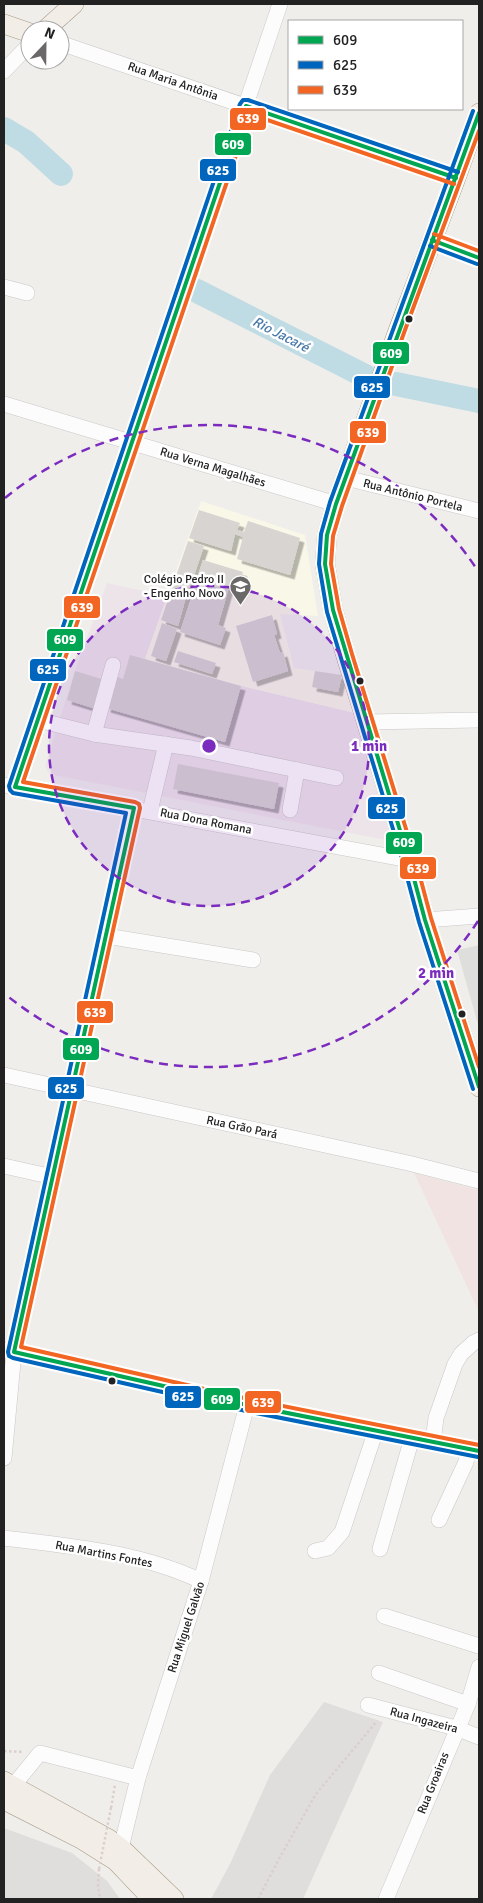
<svg xmlns="http://www.w3.org/2000/svg" width="483" height="1903" viewBox="0 0 483 1903" font-family="Signika,sans-serif">
  <style>
    .residential { fill: #dfdedc }
    .commercial { fill: #f1e3e1 }
    .industrial { fill: #ede4e9 }
    .education { fill: #f8f7e8 }
    .religious { fill: #dededc }
    .lines { fill: none; stroke-linecap: round; stroke-linejoin: round }
    .river { stroke: #bfdbe3; stroke-width: 24 }
    .building { fill: #d7d4d2; filter: url(#shadow) }
    .minor-casing { stroke: #c9c8c7; stroke-width: 16 }
    .major-casing { stroke: #a79c86; stroke-width: 20 }
    .path { stroke: #dccecd; stroke-width: 2.5; stroke-dasharray: 2.5 2.5; stroke-linecap: butt }
    .minor { stroke: #fdfcfc; stroke-width: 15 }
    .major { stroke: #f3ede7; stroke-width: 19 }
    .path-bridge { stroke: #dccecd; stroke-width: 2.5; stroke-dasharray: 2.5 2.5; stroke-linecap: butt }
    .bus-1-casing { stroke: #fff; stroke-width: 8 }
    .bus-2-casing { stroke: #fff; stroke-width: 8 }
    .bus-3-casing { stroke: #fff; stroke-width: 8 }
    .bus-1 { stroke: #00a651; stroke-width: 4 }
    .bus-2 { stroke: #0065bd; stroke-width: 4 }
    .bus-3 { stroke: #f26522; stroke-width: 4 }
    .ring { fill: none; stroke: #7b2cbf; stroke-width: 2.5; stroke-dasharray: 9 6 }
    .bus-dot { fill: #222; stroke: #fff; stroke-width: 2 }
    .labels { text-anchor: middle; stroke-width: 5; stroke-linejoin: round; paint-order: stroke }
    .street-label { font-size: 12px; fill: #222; stroke: #fff }
    .poi-label { font-size: 12px; fill: #222; stroke: #fff; text-anchor: end }
    .water-label { font-size: 14px; font-style: italic; fill: #4a7aab; stroke: #fff }
    .centre { fill: #7b2cbf; stroke: #fff; stroke-width: 2.5 }
    .ring-label { font-size: 15px; text-anchor: middle; font-weight: bold; fill: #7b2cbf; stroke: #fff; stroke-width: 5; stroke-linejoin: round; paint-order: stroke }
    .line-badge { stroke: #fff; stroke-width: 2 }
    .badge-label { font-size: 14px; text-anchor: middle; font-weight: bold; fill: #fff }
  </style>
  <defs>
    <filter id="shadow"><feDropShadow dx="4.5" dy="4.5" stdDeviation="0" flood-color="#0004"/></filter>
  </defs>
  <rect width="100%" height="100%" fill="#f0eeeb"/>
  <!-- residential -->
  <g class="residential">
    <polygon points="324,1702 383,1722 303,1899 211,1899 230,1864 270,1775"/>
    <polygon points="4,1828 72,1853 107,1881 120,1899 4,1899"/>
  </g>
  <!-- commercial -->
  <polygon class="commercial" points="414,1173 479,1190 479,1312"/>
  <!-- industrial -->
  <polygon class="industrial" points="107,583 167,596 145,658 241,686 355,713 393,836 386,840 49,774 45,766 75,671"/>
  <!-- education -->
  <polygon class="education" points="201,501 305,535 318,616 280,614 294,668 342,675 355,713 241,686 145,659"/>
  <!-- religious -->
  <polygon class="religious" points="479,945 479,1028 457,950"/>
  <g class="lines">
    <!-- river -->
    <g class="river">
      <polyline points="4,129 26,142 61,174"/>
      <polyline points="197,291 365,376"/>
      <polyline points="396,384 479,401"/>
    </g>
  </g>
  <!-- building -->
  <g class="building">
    <polygon points="199,510 240,523 237,530 244,532 248,521 300,538 290,575 237,559 243,537 235,534 231,551 189,538"/>
    <polygon points="188,541 204,546 188,593 192,594 203,560 243,572 238,586 230,584 218,625 226,628 220,645 180,632 191,599 186,597 178,626 161,620"/>
    <polygon points="272,615 277,634 274,635 280,653 283,652 288,671 253,682 236,626"/>
    <polygon points="162,623 177,629 166,661 151,656"/>
    <polygon points="178,651 216,663 212,674 174,662"/>
    <polygon points="130,655 241,686 225,742 106,708 115,676 123,679"/>
    <polygon points="75,671 105,680 96,709 67,700"/>
    <polygon points="315,671 342,675 338,692 312,687"/>
    <polygon points="178,764 279,783 274,809 173,789"/>
  </g>
  <g class="lines">
    <defs>
      <g id="minor">
        <polyline points="60,43 456,178"/>
        <polyline points="4,71 30,44"/>
        <polyline points="432,240 479,258"/>
        <polyline points="4,287 27,293"/>
        <polyline points="4,404 336,504"/>
        <polyline points="346,478 479,511"/>
        <polyline points="38,720 94,734 191,748 336,778"/>
        <polyline points="366,722 479,720"/>
        <polyline points="94,734 113,665"/>
        <polyline points="4,785 409,860"/>
        <polyline points="15,787 280,4"/>
        <polyline points="290,810 297,770"/>
        <polyline points="150,811 166,744"/>
        <polyline points="425,920 479,916"/>
        <polyline points="106,936 253,960"/>
        <polyline points="4,1075 408,1163 479,1181"/>
        <polyline points="4,1166 53,1177"/>
        <polyline points="4,1350 247,1405 479,1451"/>
        <polyline points="433,1442 436,1418 455,1364 461,1354 473,1343 479,1340"/>
        <polyline points="4,1458 14,1352 21,1317 134,808"/>
        <polyline points="439,1520 466,1462 469,1449"/>
        <path d="M 4,1538 C 70,1546 140,1552 201,1581"/>
        <polyline points="380,1549 412,1438"/>
        <polyline points="315,1551 328,1548 342,1532 376,1430"/>
        <polyline points="384,1616 479,1646"/>
        <polyline points="379,1673 468,1704"/>
        <polyline points="368,1705 456,1728 479,1737"/>
        <polyline points="13,1786 40,1753 138,1778"/>
        <polyline points="121,1848 138,1778 201,1581 247,1405"/>
        <polyline points="386,1899 468,1704 479,1667"/>
      </g>
      <g id="major">
        <polyline points="4,24 30,33"/>
        <polyline points="45,30 74,4"/>
        <polyline points="479,113 456,178 399,328 336,504 327,535 325,564 333,610 346,656 409,860 425,920 479,1087"/>
        <polyline points="4,1781 109,1839 121,1848 174,1899"/>
        <polyline points="4,1800 81,1839 116,1861 152,1899"/>
      </g>
    </defs>
    <!-- minor casing -->
    <use href="#minor" class="minor-casing"/>
    <!-- major casing -->
    <use href="#major" class="major-casing"/>
    <!-- path -->
    <g class="path">
      <polyline points="4,1751 22,1752"/>
      <polyline points="111,1808 115,1785"/>
      <polyline points="99,1869 98,1886 100,1899"/>
      <polyline points="258,1899 280,1857 316,1794 377,1721"/>
    </g>
    <!-- minor -->
    <use href="#minor" class="minor"/>
    <!-- major -->
    <use href="#major" class="major"/>
    <!-- path-bridge -->
    <polyline class="path-bridge" points="99,1869 111,1808"/>
    <defs>
      <g id="bus-1">
        <polyline points="479,113 336,504 327,535 325,564 333,610 409,860 425,920 479,1087"/>
        <polyline points="456,178 246,106 15,787 134,808 14,1352 247,1405 479,1451"/>
        <polyline points="432,240 479,258"/>
      </g>
      <g id="bus-2">
        <polyline points="458,172 248,100 243,100 240,104 9,786 10,790 13,793 126,813 8,1352 9,1356 13,1358 246,1411 478,1457"/>
        <polyline points="430,246 477,264"/>
        <polyline points="473,1089 419,922 403,862 327,612 319,564 321,534 330,502 473,111"/>
      </g>
      <g id="bus-3">
        <polyline points="479,131 405,330 342,506 333,536 331,564 339,609 352,654 415,858 431,918 479,1067"/>
        <polyline points="454,184 250,114 23,782 135,802 139,804 140,808 21,1347 248,1399 479,1445"/>
        <polyline points="434,234 479,251"/>
      </g>
    </defs>
    <!-- bus-1 casing -->
    <use href="#bus-1" class="bus-1-casing"/>
    <!-- bus-2 casing -->
    <use href="#bus-2" class="bus-2-casing"/>
    <!-- bus-3 casing -->
    <use href="#bus-3" class="bus-3-casing"/>
    <!-- bus-1 -->
    <use href="#bus-1" class="bus-1"/>
    <!-- bus-2 -->
    <use href="#bus-2" class="bus-2"/>
    <!-- bus-3 -->
    <use href="#bus-3" class="bus-3"/>
  </g>
  <!-- distance rings -->
  <circle cx="209" cy="746" r="160" fill="#7b2cbf" fill-opacity=".12"/>
  <g class="ring">
    <circle cx="209" cy="746" r="160"/>
    <path d="M478 921A321 321 0 0 1 5 994M5 498A321 321 0 0 1 478 571"/>
  </g>
  <!-- icons -->
  <defs>
    <symbol id="school-pin" viewBox="-11 -11 22 30"><path d="M0 17L-7.5 6A9.5 9.5 0 1 1 7.5 6Z" fill="#6a6968" stroke="#fff"/><path d="M0-5L7-2L0 1L-7-2ZM-4 1L0 2.5L4 1V4Q0 6-4 4Z" fill="#fff"/></symbol>
  </defs>
  <g fill-rule="evenodd">
    <use href="#school-pin" x="228" y="574" width="25" height="34"/>
  </g>
  <!-- markers -->
  <g class="bus-dot">
    <circle cx="409" cy="319" r="4.5"/>
    <circle cx="360" cy="681" r="4.5"/>
    <circle cx="462" cy="1014" r="4.5"/>
    <circle cx="112" cy="1381" r="4.5"/>
  </g>
  <g class="labels">
    <!-- street labels -->
    <g class="street-label">
      <text transform="translate(173 81) rotate(19)" y="4">Rua Maria Antônia</text>
      <text transform="translate(213 467) rotate(17)" y="4">Rua Verna Magalhães</text>
      <text transform="translate(413 495) rotate(14)" y="4">Rua Antônio Portela</text>
      <text transform="translate(206 821) rotate(11)" y="4">Rua Dona Romana</text>
      <text transform="translate(242 1127) rotate(12)" y="4">Rua Grão Pará</text>
      <text transform="translate(104 1554) rotate(11)" y="4">Rua Martins Fontes</text>
      <text transform="translate(186 1627) rotate(-72)" y="4">Rua Miguel Galvão</text>
      <text transform="translate(424 1720) rotate(15)" y="4">Rua Ingazeira</text>
      <text transform="translate(433 1783) rotate(-68)" y="4">Rua Groairas</text>
    </g>
    <!-- poi labels -->
    <g class="poi-label">
      <text x="224" y="583">Colégio Pedro II<tspan x="224" dy="14">- Engenho Novo</tspan></text>
    </g>
    <!-- water labels -->
    <g class="water-label">
      <text transform="translate(281 334) rotate(27)" y="5">Rio Jacaré</text>
    </g>
  </g>
  <circle cx="209" cy="746" r="8" class="centre"/>
  <g class="ring-label">
    <text x="369" y="751">1 min</text>
    <text x="436" y="978">2 min</text>
  </g>
  <g class="line-badge">
    <rect x="229" y="107" width="38" height="24" rx="5" fill="#f26522"/>
    <rect x="214" y="132" width="38" height="24" rx="5" fill="#00a651"/>
    <rect x="199" y="158" width="38" height="24" rx="5" fill="#0065bd"/>
    <rect x="372" y="341" width="38" height="24" rx="5" fill="#00a651"/>
    <rect x="353" y="375" width="38" height="24" rx="5" fill="#0065bd"/>
    <rect x="349" y="420" width="38" height="24" rx="5" fill="#f26522"/>
    <rect x="63" y="595" width="38" height="24" rx="5" fill="#f26522"/>
    <rect x="46" y="628" width="38" height="24" rx="5" fill="#00a651"/>
    <rect x="29" y="658" width="38" height="24" rx="5" fill="#0065bd"/>
    <rect x="367" y="796" width="39" height="24" rx="5" fill="#0065bd"/>
    <rect x="385" y="831" width="38" height="24" rx="5" fill="#00a651"/>
    <rect x="399" y="856" width="38" height="24" rx="5" fill="#f26522"/>
    <rect x="76" y="1000" width="38" height="24" rx="5" fill="#f26522"/>
    <rect x="62" y="1037" width="38" height="24" rx="5" fill="#00a651"/>
    <rect x="47" y="1076" width="38" height="24" rx="5" fill="#0065bd"/>
    <rect x="164" y="1385" width="38" height="24" rx="5" fill="#0065bd"/>
    <rect x="203" y="1387" width="38" height="24" rx="5" fill="#00a651"/>
    <rect x="244" y="1390" width="38" height="24" rx="5" fill="#f26522"/>
  </g>
  <g class="badge-label">
    <text x="248" y="123">639</text>
    <text x="233" y="149">609</text>
    <text x="218" y="175">625</text>
    <text x="391" y="358">609</text>
    <text x="372" y="392">625</text>
    <text x="368" y="437">639</text>
    <text x="82" y="612">639</text>
    <text x="65" y="644">609</text>
    <text x="48" y="674">625</text>
    <text x="387" y="813">625</text>
    <text x="404" y="847">609</text>
    <text x="418" y="873">639</text>
    <text x="95" y="1017">639</text>
    <text x="81" y="1054">609</text>
    <text x="66" y="1093">625</text>
    <text x="183" y="1401">625</text>
    <text x="222" y="1404">609</text>
    <text x="263" y="1407">639</text>
  </g>
  <!-- border -->
  <rect width="483" height="1903" fill="none" stroke="#222222" stroke-width="10"/>
  <!-- legend -->
  <rect x="288" y="20" width="175" height="90" fill="#ffffff" stroke="#a7a7a7"/>
  <rect x="298" y="36" width="25" height="8" fill="#00a651" stroke="#a7a7a7"/>
  <text x="333" y="45" font-size="15" fill="#222222">609</text>
  <rect x="298" y="61" width="25" height="8" fill="#0065bd" stroke="#a7a7a7"/>
  <text x="333" y="70" font-size="15" fill="#222222">625</text>
  <rect x="298" y="86" width="25" height="8" fill="#f26522" stroke="#a7a7a7"/>
  <text x="333" y="95" font-size="15" fill="#222222">639</text>
  <!-- north arrow -->
  <g transform="translate(45 45) rotate(22)"><circle r="24" fill="#ffffff" stroke="#a7a7a7"/>
  <path d="M0-4L9 19L0 12L-9 19Z" fill="#6a6968"/>
  <text y="-8" font-size="14" font-weight="bold" text-anchor="middle" fill="#222222">N</text>
  </g>
</svg>
